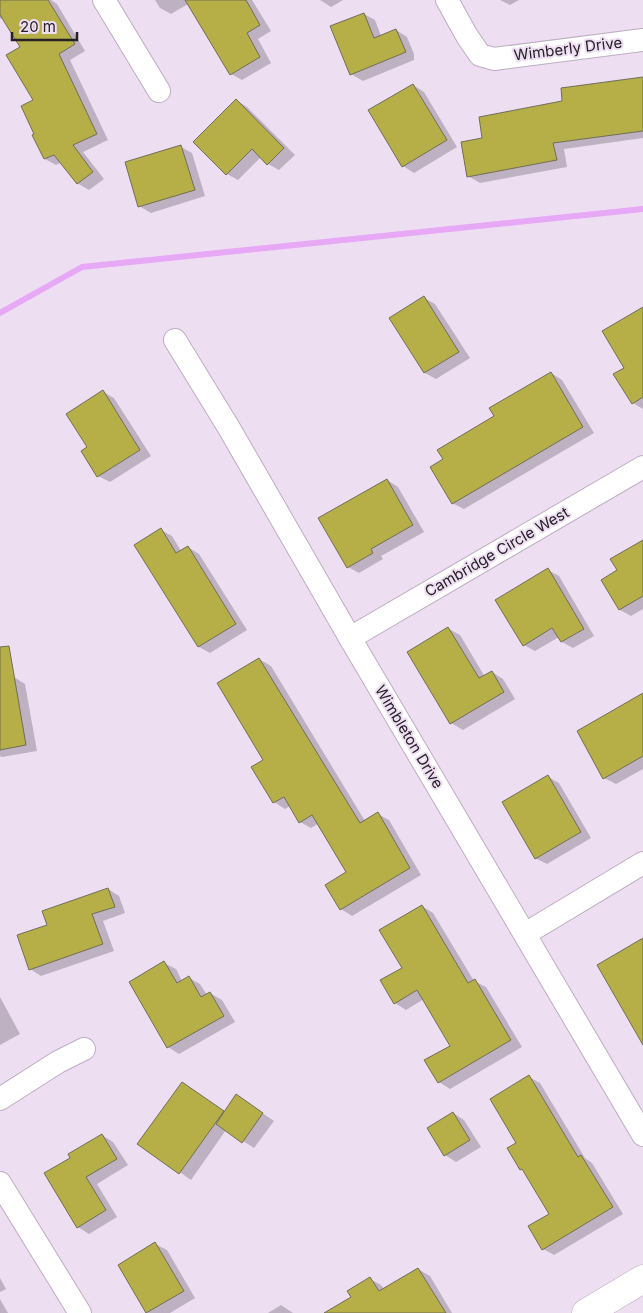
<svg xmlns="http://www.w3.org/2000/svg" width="643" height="1313" viewBox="0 0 643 1313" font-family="Inter,sans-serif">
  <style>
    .shadow { fill: #0003 }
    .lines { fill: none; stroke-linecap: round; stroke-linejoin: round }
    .stream { stroke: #e7a9f6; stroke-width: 6 }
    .building { fill: #b6ae46; stroke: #706e59 }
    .street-casing { stroke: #bdadc1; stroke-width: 24 }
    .secondary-casing { stroke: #bdadc1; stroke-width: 29 }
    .street { stroke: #fff; stroke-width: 22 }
    .secondary { stroke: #fff; stroke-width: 28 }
    .labels { text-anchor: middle; stroke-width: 4; stroke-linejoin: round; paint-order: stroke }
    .street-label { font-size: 15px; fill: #262027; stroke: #eedef2 }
  </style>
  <rect width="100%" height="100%" fill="#eedef2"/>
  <!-- shadow -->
  <g class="shadow">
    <polygon points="0,0 51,0 57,4 85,51 70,60 108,140 83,152 104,179 89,190 77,183 62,162 56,165 45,159 36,134 35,101 21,47 3,17 0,19"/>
    <polygon points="155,0 252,0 271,31 258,39 271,63 242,80 231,74 188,4 171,14 160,8"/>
    <polygon points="320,0 343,0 331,7"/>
    <polygon points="500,0 519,0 510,5"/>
    <polygon points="364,14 375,20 381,36 396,30 407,37 414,54 414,60 363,81 351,74"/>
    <polygon points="643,78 643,138 564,149 567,167 480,183 468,176 484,139 564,102"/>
    <polygon points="413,85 424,92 457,147 414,173 403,166"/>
    <polygon points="236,100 247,107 295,155 279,170 268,164 261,157 238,180 227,174"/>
    <polygon points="181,147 192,153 205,196 151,213 139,206"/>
    <polygon points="424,298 435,304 470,358 436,379 425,373 391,318"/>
    <polygon points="643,309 643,409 633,403 626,368"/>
    <polygon points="551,373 562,380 594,433 464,509 452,503 445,460"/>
    <polygon points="103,392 114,398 151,456 110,482 98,476 89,447"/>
    <polygon points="387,480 398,487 424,532 381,556 383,559 359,573 348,567"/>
    <polygon points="161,530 172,536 181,551 188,547 199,554 247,630 210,653 199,647"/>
    <polygon points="643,541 643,609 631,616 620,610 618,571"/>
    <polygon points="548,570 559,576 594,636 573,648 562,642 559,637 535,651 524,645"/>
    <polygon points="449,629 460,635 485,677 492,672 503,679 515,699 463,730 451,723 409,652"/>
    <polygon points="259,659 271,666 365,821 378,814 389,820 421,875 352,916 341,909 348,873 319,823 311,828 300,822 290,806 285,809 274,802 265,760"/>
    <polygon points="0,665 14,677 25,684 37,751 2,757 0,756"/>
    <polygon points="643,700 643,769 616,784 604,778"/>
    <polygon points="548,777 559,783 591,838 547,864 535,858"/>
    <polygon points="108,889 119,896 125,913 103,921 114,951 41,976 30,969 49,925"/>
    <polygon points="422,906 433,913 474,981 486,987 522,1047 450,1089 439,1082 451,1046 424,999 406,1010 395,1003"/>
    <polygon points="164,963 176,969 182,981 189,978 200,984 207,995 210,993 222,1000 235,1022 179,1054 168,1047"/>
    <polygon points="0,997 20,1034 0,1045"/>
    <polygon points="529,1077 540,1083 585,1158 592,1163 623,1214 554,1255 543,1249 551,1214 525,1172 521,1169 518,1143"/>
    <polygon points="182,1083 225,1112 237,1096 274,1121 254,1148 226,1130 191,1180 139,1144"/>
    <polygon points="453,1113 464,1120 481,1147 456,1162 445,1155"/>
    <polygon points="102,1135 113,1142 128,1165 97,1184 117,1217 89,1234 78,1227 72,1158"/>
    <polygon points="155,1244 167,1250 195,1298 170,1313 148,1313 119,1265"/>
    <polygon points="418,1269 430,1276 452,1313 327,1313 352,1298 370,1279 381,1285 384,1289"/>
    <polygon points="0,1278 6,1289 0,1292"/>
    <polygon points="0,1299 8,1313 0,1313"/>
    <polygon points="281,1305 293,1313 268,1313"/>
  </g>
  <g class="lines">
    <!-- stream -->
    <polyline class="stream" points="0,313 82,267 643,209"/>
  </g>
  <!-- building -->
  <g class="building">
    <polygon points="0,0 48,0 75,44 59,54 97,134 73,145 93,172 77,184 54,155 44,159 32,135 34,134 21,106 33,100 6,55 20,47 0,15"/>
    <polygon points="185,0 246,0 260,25 247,33 260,57 230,75"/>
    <polygon points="364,13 374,38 396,29 406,52 350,75 330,26"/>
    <polygon points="643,77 643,131 553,143 557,160 467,177 461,142 482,138 479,117 562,101 561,88"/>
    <polygon points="413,84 447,140 402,167 368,110"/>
    <polygon points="236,99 284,148 267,165 252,149 226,175 193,142"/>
    <polygon points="181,145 195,190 138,207 125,162"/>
    <polygon points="424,296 459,352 424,373 389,318"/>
    <polygon points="643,307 643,397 632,404 613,374 624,368 602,331"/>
    <polygon points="551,372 583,427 452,504 430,467 443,459 437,450 494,416 489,408"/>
    <polygon points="103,390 140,450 97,477 81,451 87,447 66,414"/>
    <polygon points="387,479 413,525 371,549 373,553 347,568 318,518"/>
    <polygon points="161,528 176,553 188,546 236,624 198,647 134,545"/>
    <polygon points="643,540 643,596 619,610 601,580 617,570 610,559"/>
    <polygon points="548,568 584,629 561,642 552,628 523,646 495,600"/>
    <polygon points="448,627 479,678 492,671 504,692 450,724 407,652"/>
    <polygon points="9,646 26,745 0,750 0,647"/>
    <polygon points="259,658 360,823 378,812 410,868 340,910 325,885 346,872 312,815 299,823 284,797 273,803 251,767 263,760 217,683"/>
    <polygon points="643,693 643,756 603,779 577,731"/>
    <polygon points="548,775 581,832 535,859 502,802"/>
    <polygon points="108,888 115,907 92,914 103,944 29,970 17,935 47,925 42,911"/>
    <polygon points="422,905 468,983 475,979 511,1040 438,1083 424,1060 450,1046 417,990 394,1004 380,980 402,968 379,930"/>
    <polygon points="643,938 643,1045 597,965"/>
    <polygon points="164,961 177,983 189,976 201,997 210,992 224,1016 167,1048 129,982"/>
    <polygon points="529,1075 578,1157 581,1155 613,1207 542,1250 528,1226 549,1214 522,1169 520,1170 507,1148 516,1143 490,1099"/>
    <polygon points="182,1082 224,1111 179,1174 137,1144"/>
    <polygon points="236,1094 263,1113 242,1143 216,1124"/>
    <polygon points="453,1112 470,1140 444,1156 427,1128"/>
    <polygon points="102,1134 117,1159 86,1177 106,1210 77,1228 44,1173 70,1158 68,1154"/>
    <polygon points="155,1242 184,1291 146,1313 118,1265"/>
    <polygon points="418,1268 446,1313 324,1313 351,1297 347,1291 370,1277 379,1291"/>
  </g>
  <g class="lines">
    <defs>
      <g id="street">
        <polyline points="104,0 159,91"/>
        <polyline points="447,0 467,36 480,55 494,59 643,40"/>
        <polyline points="175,340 229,428 350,638 643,1135"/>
        <polyline points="350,638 643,467"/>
        <polyline points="525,934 643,863"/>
        <polyline points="0,1099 58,1062 84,1049"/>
        <polyline points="0,1183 80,1313"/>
      </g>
      <polyline id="secondary" points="586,1313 643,1279"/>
    </defs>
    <!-- street casing -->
    <use href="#street" class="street-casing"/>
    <!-- secondary casing -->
    <use href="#secondary" class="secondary-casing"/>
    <!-- street -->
    <use href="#street" class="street"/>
    <!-- secondary -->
    <use href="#secondary" class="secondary"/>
  </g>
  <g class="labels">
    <!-- street labels -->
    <g class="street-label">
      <text transform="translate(568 49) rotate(-7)" y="5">Wimberly Drive</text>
      <text transform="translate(497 552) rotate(-30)" y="5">Cambridge Circle West</text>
      <text transform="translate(409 737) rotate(59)" y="5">Wimbleton Drive</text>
    </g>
  </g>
  <!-- scale -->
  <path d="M12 32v8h65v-8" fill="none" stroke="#262027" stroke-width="2.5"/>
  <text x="20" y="32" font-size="15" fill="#262027" stroke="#eedef2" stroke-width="4" paint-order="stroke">20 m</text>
</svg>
